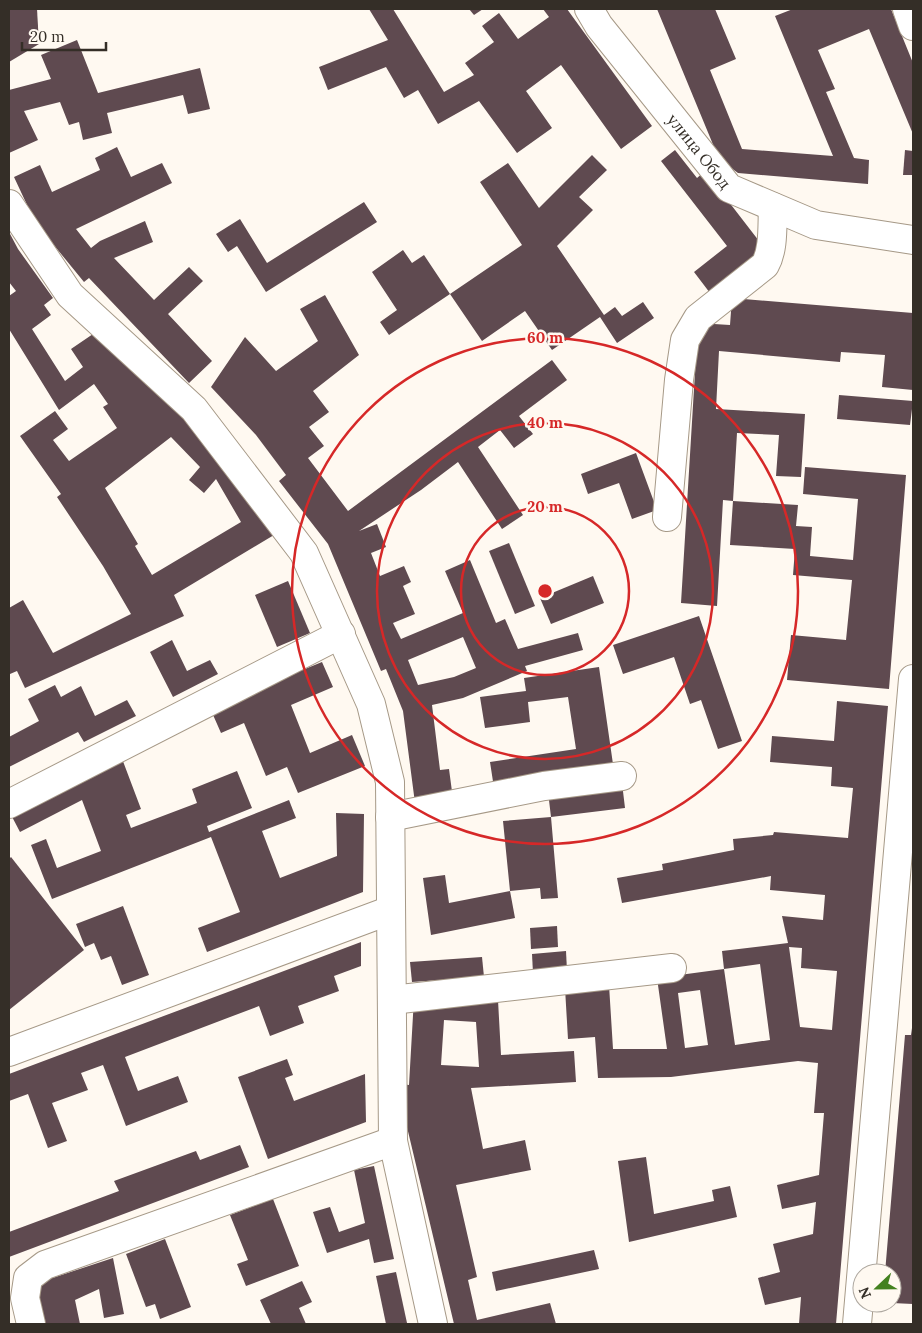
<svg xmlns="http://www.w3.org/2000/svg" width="922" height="1333" viewBox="0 0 922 1333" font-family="Lora,serif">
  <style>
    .building { fill: #5f4a50; fill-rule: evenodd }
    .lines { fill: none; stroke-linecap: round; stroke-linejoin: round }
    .minor-casing { stroke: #a69987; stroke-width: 30 }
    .minor { stroke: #fff; stroke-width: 28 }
    .ring { fill: none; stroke: #d62828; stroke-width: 2.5 }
    .labels { text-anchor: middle; stroke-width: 5; stroke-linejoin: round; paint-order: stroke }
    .street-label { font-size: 16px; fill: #342e27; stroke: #fff9f1 }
    .centre { fill: #d62828; stroke: #fff9f1; stroke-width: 2.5 }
    .ring-label { font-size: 15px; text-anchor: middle; font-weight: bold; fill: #d62828; stroke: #fff9f1; stroke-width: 5; stroke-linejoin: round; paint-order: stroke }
  </style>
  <rect width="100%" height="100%" fill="#fff9f1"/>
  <!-- building -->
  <g class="building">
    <polygon points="9,9 37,9 39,44 9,62"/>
    <polygon points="369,9 393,9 444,92 474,75 465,63 494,42 482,26 499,13 518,39 549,17 543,9 567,9 652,126 621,149 561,65 526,91 552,128 517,153 479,101 438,124 418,90 404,98 386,67 328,90 319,67 388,40"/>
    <polygon points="469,9 483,9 474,15"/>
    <polygon points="657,9 715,9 736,59 710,70 742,149 833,156 775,16 793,9 891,9 913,63 913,134 869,29 818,50 835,89 826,92 854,158 869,160 868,184 738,173 719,159"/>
    <polygon points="77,40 98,93 200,68 210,109 188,114 183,95 107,113 112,133 83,140 79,122 69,125 60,102 24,111 38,140 9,153 9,90 51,79 41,55"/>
    <polygon points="117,147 131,177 162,163 172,183 76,229 91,248 100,241 145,221 153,242 114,258 154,300 189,267 203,281 168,314 212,361 189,383 89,278 84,282 35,222 14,177 40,165 52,192 100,170 95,158"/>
    <polygon points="675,150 697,178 705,171 766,250 710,293 694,272 727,246 661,161"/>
    <polygon points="905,150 913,151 913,175 903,175"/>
    <polygon points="592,155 607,170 579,197 593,210 557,246 604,315 615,307 622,316 643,302 654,318 617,343 600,317 552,350 525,311 482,341 450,294 522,245 480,182 508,163 539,208"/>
    <polygon points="364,202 377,222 266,292 237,246 228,252 216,234 240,219 267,263"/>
    <path d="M 9,232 L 18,249 L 53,298 L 44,305 L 51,315 L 32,329 L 65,381 L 83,367 L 71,349 L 93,334 L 172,406 L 215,450 L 274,535 L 174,595 L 184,616 L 25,688 L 17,671 L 10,674 L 9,672 L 9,608 L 23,600 L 53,653 L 131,614 L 103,566 L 57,497 L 61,494 L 20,436 L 55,411 L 68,429 L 53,440 L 69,461 L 117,428 L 103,407 L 108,404 L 94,384 L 59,410 L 9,329 L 9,296 L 16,291 L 9,282 ZM 171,437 L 200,467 L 189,480 L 204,493 L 216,479 L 241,522 L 152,575 L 135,546 L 138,544 L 105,488 Z"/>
    <polygon points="403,250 412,263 424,255 450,294 389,335 380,322 397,310 372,272"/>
    <path d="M 325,295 L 359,355 L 313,391 L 329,412 L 309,427 L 324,446 L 308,458 L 348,511 L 552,360 L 567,380 L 519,416 L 533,434 L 514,448 L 500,430 L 478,447 L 523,515 L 502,529 L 458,462 L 421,490 L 359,531 L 377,524 L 386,547 L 371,553 L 380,576 L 404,566 L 411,582 L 403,586 L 415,614 L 393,623 L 401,639 L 463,613 L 445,571 L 470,560 L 496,623 L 505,619 L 518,649 L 578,633 L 583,650 L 525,666 L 527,671 L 463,698 L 432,705 L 440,770 L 449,769 L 453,799 L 415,803 L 403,711 L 386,669 L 381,671 L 328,544 L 279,481 L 286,475 L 256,435 L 211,387 L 245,337 L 276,371 L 318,341 L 300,309 ZM 463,637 L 476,668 L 454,677 L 418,685 L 408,660 Z"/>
    <polygon points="732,298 913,313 913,390 882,387 885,355 841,352 840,362 719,351 716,409 805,414 801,477 776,476 779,435 737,433 733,501 723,500 717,606 681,603 698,323 730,325"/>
    <polygon points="839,395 913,401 910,425 837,419"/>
    <polygon points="636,453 657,510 632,519 619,483 588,494 581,474"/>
    <polygon points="805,467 906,475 889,689 787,680 791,635 846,640 852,580 793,575 795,549 730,545 733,501 798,505 796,526 812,527 810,556 853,560 858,499 803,494"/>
    <polygon points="509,543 535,606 515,614 489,551"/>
    <polygon points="593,576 604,603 551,624 540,598"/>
    <polygon points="288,581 310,633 277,647 255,595"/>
    <polygon points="699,616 742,741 718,749 701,700 690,704 674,657 623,674 613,645"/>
    <polygon points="172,640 187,671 210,660 218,674 173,697 150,652"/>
    <polygon points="322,662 333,687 291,705 310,753 352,735 365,766 298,793 287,767 266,776 244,723 221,733 210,708"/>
    <polygon points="599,667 614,771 494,788 490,762 576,749 568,697 528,702 530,722 485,728 480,697 526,691 524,678"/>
    <polygon points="55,685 61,697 81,686 95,716 127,700 136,716 84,742 78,732 9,767 9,737 39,721 28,699"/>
    <path d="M 837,701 L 888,706 L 836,1324 L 799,1324 L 801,1297 L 765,1305 L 758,1278 L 780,1272 L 773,1244 L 813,1234 L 816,1202 L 782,1209 L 777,1185 L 819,1175 L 824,1113 L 814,1113 L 818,1063 L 798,1061 L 671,1077 L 598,1078 L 595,1037 L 568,1039 L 565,988 L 609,985 L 613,1049 L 667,1049 L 657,978 L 724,969 L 735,1045 L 770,1040 L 760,964 L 724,969 L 722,951 L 788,943 L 782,916 L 823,920 L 825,895 L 770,890 L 771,876 L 622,903 L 617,878 L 663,870 L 662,864 L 734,850 L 733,839 L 773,835 L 774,832 L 848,838 L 853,788 L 831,786 L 832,767 L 770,762 L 772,736 L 834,741 ZM 789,947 L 802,948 L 801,968 L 837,971 L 832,1030 L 800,1027 ZM 700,990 L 708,1045 L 685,1048 L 678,993 Z"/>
    <polygon points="121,756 141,809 126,815 131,828 197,803 192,789 237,771 252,808 207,826 209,832 289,800 296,818 262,831 280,878 337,856 336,813 364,814 363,892 207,952 198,928 240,912 211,837 52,899 31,845 46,839 57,868 101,851 82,800 20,832 9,811"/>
    <polygon points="622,783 625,808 551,817 558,898 541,899 540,888 510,891 503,821 551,817 548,792"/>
    <polygon points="11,857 84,950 9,1010 9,859"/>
    <polygon points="445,875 449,903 510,891 515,918 431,935 423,878"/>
    <polygon points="123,906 149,975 122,985 111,956 101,960 94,943 85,947 76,924"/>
    <polygon points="557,926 558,947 531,949 530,928"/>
    <polygon points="361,942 361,966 334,976 339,991 298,1006 304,1023 270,1036 259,1006 125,1057 138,1091 178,1076 188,1102 126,1126 103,1065 81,1073 88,1090 52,1103 67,1141 48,1148 28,1094 9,1101 9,1074"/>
    <polygon points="566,951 567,971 533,973 532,954"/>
    <polygon points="482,957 484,977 412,982 410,962"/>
    <path d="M 414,998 L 498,1000 L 501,1055 L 574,1051 L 576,1082 L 471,1088 L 483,1149 L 525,1140 L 531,1170 L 456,1185 L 477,1277 L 468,1280 L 477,1320 L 550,1303 L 556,1324 L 454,1324 L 401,1102 L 402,1084 L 409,1085 ZM 444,1020 L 476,1022 L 479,1067 L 441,1065 Z"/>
    <polygon points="912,1028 913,1028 913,1304 892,1303 892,1273 885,1273 905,1035 911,1035"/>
    <polygon points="287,1059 293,1075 285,1078 294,1101 365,1074 366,1122 268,1159 238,1077"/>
    <polygon points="240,1145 249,1167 9,1257 9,1232 119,1191 114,1181 196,1151 200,1160"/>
    <polygon points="646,1157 654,1214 714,1201 712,1190 730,1186 737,1217 629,1242 618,1161"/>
    <polygon points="374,1166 394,1259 374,1263 369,1239 327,1253 313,1212 330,1207 339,1232 365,1223 354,1170"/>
    <polygon points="273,1199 299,1266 246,1286 237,1264 248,1260 230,1215"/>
    <polygon points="165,1239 191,1307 160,1319 155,1304 146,1307 126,1254"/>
    <polygon points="594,1250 599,1269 496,1291 492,1272"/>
    <polygon points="113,1258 124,1314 104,1318 99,1289 75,1300 80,1324 39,1324 31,1285"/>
    <polygon points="396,1272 407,1323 386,1324 376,1276"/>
    <polygon points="302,1281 312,1302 299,1308 306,1324 271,1324 260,1300"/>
  </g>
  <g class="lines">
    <defs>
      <g id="minor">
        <path id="s1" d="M 589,9 L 599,26 L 729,188 L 816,225 L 913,240"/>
        <polyline points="907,9 913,26"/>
        <polyline points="9,204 70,295 194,409 304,553 371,704 390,782 393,1141 433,1324"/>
        <path d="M 667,517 L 679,380 L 685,340 L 698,318 L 765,265 C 774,249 772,226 773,207"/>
        <polyline points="9,804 341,634"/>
        <polyline points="390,817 544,786 622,776"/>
        <polyline points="392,1000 672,968"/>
        <polyline points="9,1052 391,910"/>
        <polyline points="31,1324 25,1298 28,1278 45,1265 393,1141"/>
        <polyline points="857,1324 913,679"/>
      </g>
    </defs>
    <!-- minor casing -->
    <use href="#minor" class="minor-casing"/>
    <!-- minor -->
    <use href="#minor" class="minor"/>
  </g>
  <!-- distance rings -->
  <g class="ring">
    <circle cx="545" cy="591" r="84"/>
    <circle cx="545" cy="591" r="168"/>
    <circle cx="545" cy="591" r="253"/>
  </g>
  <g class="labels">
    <!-- street labels -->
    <g class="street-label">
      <text dy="6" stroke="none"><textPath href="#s1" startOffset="180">улица Обод</textPath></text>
    </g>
  </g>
  <circle cx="545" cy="591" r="8" class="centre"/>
  <g class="ring-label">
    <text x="545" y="343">60 m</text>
    <text x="545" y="428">40 m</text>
    <text x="545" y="512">20 m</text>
  </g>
  <!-- border -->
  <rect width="922" height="1333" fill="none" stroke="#342e27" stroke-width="20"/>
  <!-- north arrow -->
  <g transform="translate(877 1288) rotate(248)"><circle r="24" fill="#fff9f1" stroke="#aea8a0"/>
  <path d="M0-4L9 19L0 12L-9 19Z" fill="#43811f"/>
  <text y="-8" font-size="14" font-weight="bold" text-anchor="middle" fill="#342e27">N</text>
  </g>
  <!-- scale -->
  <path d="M22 42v8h84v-8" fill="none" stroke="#342e27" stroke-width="2.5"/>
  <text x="30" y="42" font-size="15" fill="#342e27" stroke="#fff9f1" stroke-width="4" paint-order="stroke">20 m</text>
</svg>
